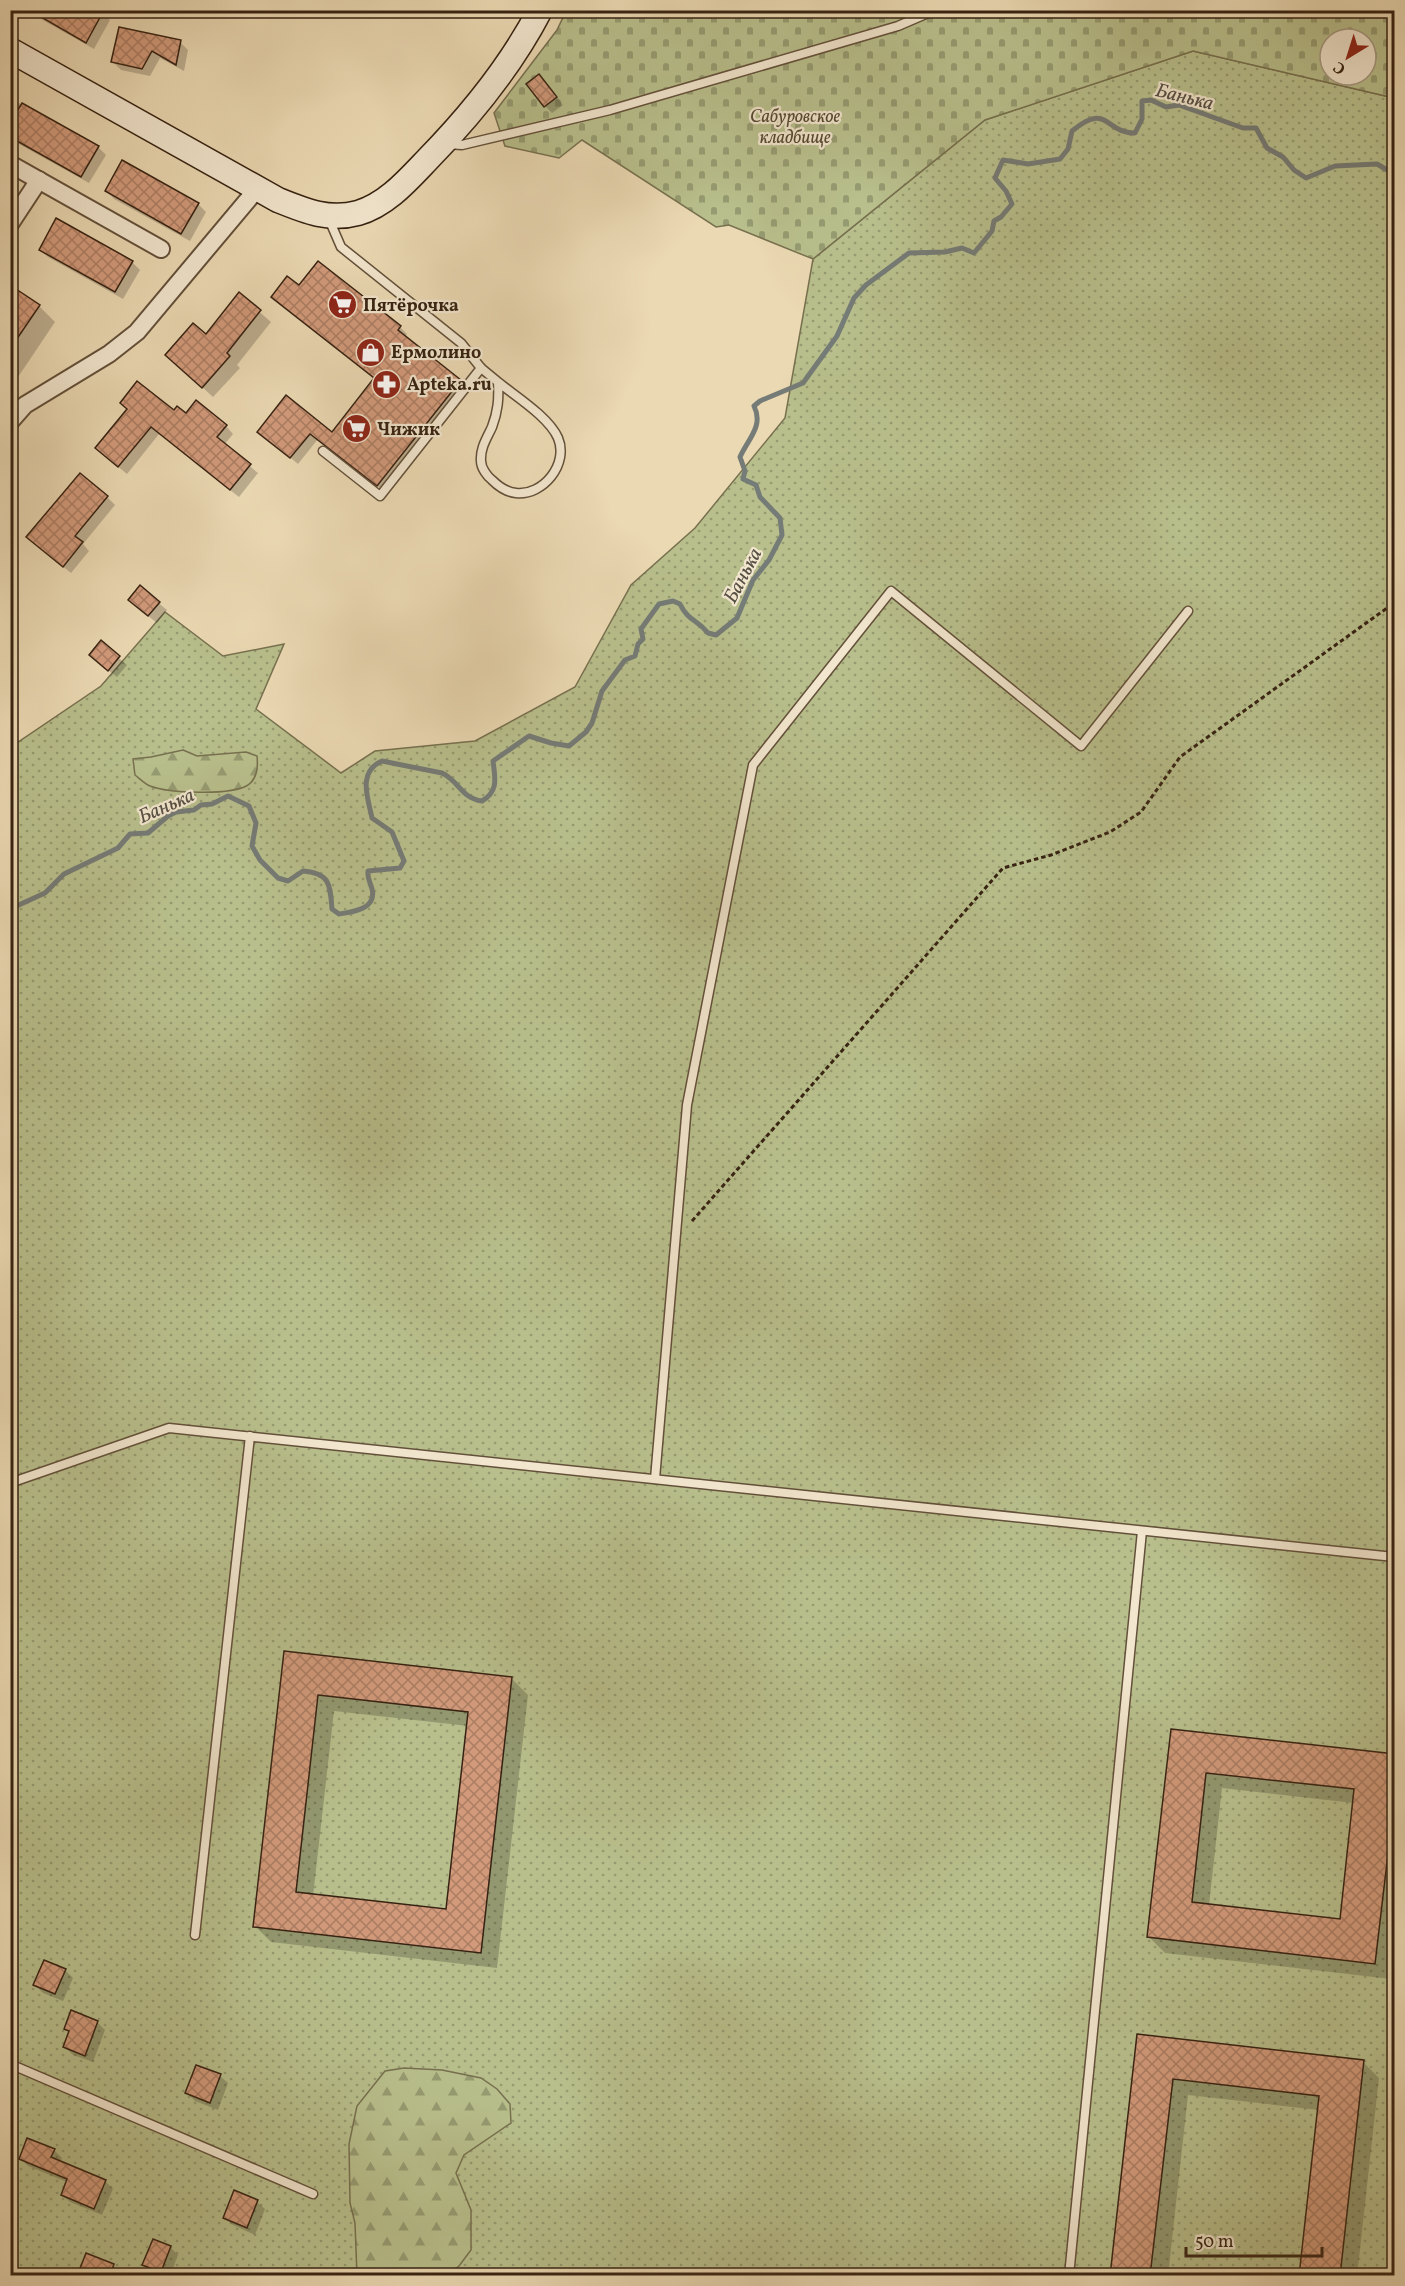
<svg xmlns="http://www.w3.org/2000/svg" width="1405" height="2286" viewBox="0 0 1405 2286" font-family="Vollkorn,serif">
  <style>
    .grass { fill: url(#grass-dots); stroke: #77704f; stroke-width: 1.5 }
    .forest { fill: url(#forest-firs); stroke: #77704f; stroke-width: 1.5 }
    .cemetery { fill: url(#cemetery-stones); stroke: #77704f; stroke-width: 1.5; fill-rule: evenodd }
    .shadow { fill: #0003; fill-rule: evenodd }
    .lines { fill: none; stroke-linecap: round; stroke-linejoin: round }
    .stream { stroke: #757b76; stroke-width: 5 }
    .building { fill: url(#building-cross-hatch); stroke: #362212; stroke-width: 1.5; fill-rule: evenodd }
    .lane-casing { stroke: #63503a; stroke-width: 11 }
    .street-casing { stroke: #63503a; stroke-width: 20 }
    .secondary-casing { stroke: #362212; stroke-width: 27 }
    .path { stroke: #362212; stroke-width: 3; stroke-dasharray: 4.5 3; stroke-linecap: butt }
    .lane { stroke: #f2e6ce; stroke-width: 8 }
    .street { stroke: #f2e6ce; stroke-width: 16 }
    .secondary { stroke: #f2e6ce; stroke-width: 24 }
    .labels { text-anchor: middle; stroke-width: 4.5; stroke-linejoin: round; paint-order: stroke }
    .park-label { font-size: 18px; font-style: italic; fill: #564930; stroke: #f2e6ce }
    .poi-label { font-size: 18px; font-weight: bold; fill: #362212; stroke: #f2e6ce; text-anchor: start }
    .water-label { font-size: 20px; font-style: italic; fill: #564f44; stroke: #f2e6ce }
  </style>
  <defs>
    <pattern id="grass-dots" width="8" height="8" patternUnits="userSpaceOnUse" patternTransform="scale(1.5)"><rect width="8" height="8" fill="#b8bf8c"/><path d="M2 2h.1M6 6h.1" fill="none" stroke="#969b71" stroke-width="1.8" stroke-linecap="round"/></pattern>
    <pattern id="forest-firs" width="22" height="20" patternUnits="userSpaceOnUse" patternTransform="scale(1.5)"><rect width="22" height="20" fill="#b8bf8c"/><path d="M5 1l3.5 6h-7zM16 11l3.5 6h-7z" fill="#969b71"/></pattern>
    <pattern id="cemetery-stones" width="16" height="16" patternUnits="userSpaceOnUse" patternTransform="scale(1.5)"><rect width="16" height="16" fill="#b8bf8c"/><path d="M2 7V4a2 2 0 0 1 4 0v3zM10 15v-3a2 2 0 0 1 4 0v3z" fill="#969b71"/></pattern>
    <pattern id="building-cross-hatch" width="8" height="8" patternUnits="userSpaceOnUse" patternTransform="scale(1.5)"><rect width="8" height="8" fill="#d29a7b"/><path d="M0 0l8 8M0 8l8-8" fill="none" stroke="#ab7d63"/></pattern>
  </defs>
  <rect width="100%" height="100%" fill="#ebd9b3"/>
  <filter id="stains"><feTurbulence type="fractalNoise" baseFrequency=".00333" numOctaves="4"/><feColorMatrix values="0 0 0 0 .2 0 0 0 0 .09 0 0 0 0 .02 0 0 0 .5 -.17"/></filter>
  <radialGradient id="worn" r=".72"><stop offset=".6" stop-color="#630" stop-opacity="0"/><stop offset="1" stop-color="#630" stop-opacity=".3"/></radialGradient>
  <!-- grass -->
  <polygon class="grass" points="1193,51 1394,98 1394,2275 11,2276 11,747 101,686 165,612 223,656 284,644 256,709 341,773 375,751 475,741 575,687 631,585 695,528 785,418 813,259 985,120"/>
  <!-- forest -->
  <g class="forest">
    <path d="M 183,750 L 197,756 L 246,752 L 257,756 C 258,766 258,778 248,785 C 231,796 168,793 150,786 C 145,784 140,779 135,775 L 133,759 L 151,757 Z"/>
    <polygon points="404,2068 442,2070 481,2078 497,2089 510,2104 511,2123 464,2155 456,2173 471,2210 471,2250 459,2266 447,2275 357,2275 355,2223 350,2203 349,2144 357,2106 385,2071"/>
  </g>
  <!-- cemetery -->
  <path class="cemetery" d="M 566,11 L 1394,11 L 1394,98 L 1193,51 L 985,120 L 813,259 L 729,225 L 716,227 L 582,140 L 559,158 L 505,146 L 494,113 L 557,30 ZM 1330,39 L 1366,39 L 1366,75 L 1330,75 Z"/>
  <!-- shadow -->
  <g class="shadow">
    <polygon points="25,10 98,10 110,20 94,49"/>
    <polygon points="180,42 188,50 184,71 160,58 150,76 121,70 113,62"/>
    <polygon points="547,84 563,105 552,113 545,106"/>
    <polygon points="10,98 98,147 106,155 89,183 10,139"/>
    <polygon points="107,191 198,204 206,212 190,241 114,199"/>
    <polygon points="40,249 132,262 140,270 123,299 48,257"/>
    <polygon points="10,287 39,306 55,322 10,389"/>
    <polygon points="299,287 400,327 407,334 405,337 467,388 385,492 318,439 298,464 259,432 332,434 375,379 280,304"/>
    <polygon points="239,294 271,322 237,365 240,368 213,397 178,365 206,336"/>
    <polygon points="174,413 226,426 233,434 224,445 258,473 239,497 159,434 127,474 105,456"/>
    <polygon points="107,497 115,505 83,544 89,551 71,573 36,545"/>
    <polygon points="140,588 167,610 157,623 138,608"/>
    <polygon points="101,643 127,665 117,677 99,663"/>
    <path d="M 286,1653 L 511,1678 L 528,1695 L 497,1968 L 271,1942 L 255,1926 ZM 334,1711 L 468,1726 L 447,1911 L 313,1896 Z"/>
    <path d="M 1172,1730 L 1394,1756 L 1394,1948 L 1391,1979 L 1165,1953 L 1149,1937 ZM 1222,1788 L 1354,1803 L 1341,1920 L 1209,1905 Z"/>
    <polygon points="65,1970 73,1978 63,2001 43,1993 35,1985"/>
    <polygon points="97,2022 105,2030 93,2062 73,2055 65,2047 70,2033 66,2028"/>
    <polygon points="1138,2036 1363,2062 1379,2078 1357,2276 1300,2276 1319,2110 1188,2095 1168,2276 1111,2276"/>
    <polygon points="197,2067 220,2076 228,2083 218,2110 195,2101 187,2093"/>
    <polygon points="54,2150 62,2158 60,2162 105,2181 113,2189 102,2215 70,2202 62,2195 67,2182 28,2166 21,2158"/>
    <polygon points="257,2202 265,2209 255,2235 233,2225 225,2218"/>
    <polygon points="170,2247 178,2255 170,2276 160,2276 152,2272 144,2264"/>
    <polygon points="87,2255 114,2266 121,2274 121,2276 78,2276"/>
  </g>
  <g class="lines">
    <!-- stream -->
    <path class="stream" d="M 10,909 L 45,893 L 64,874 L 118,848 L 130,834 L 148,833 L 168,816 L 176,812 L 194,810 L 201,805 L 212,804 L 228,796 L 249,806 L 256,823 L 252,846 L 260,860 L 278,878 L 288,881 L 303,871 C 331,873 330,886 332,909 L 339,914 C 353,912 377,909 372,889 C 370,882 367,878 368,871 L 400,868 L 404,861 L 392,832 L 372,818 C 368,798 357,772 382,761 L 442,773 C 459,781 461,798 482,801 C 499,791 495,778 493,761 L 529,736 L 551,743 L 569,746 L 586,732 L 592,723 L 602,691 L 625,660 L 635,656 L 638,644 L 643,639 L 641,629 L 659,604 L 673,601 L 680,604 C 689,622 696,618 708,633 L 716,635 L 737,618 L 753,580 L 769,560 L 782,535 L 780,518 L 760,497 L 756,485 L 743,479 L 745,471 L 740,457 C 748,439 764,426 754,406 L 760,401 L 803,383 L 837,336 L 854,298 L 866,285 L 909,253 L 945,252 L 962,248 L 974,253 L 992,231 L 994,221 L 1001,217 L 1012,204 L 1006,191 L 995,178 L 1003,160 L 1028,164 L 1060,159 L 1068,149 L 1072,131 C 1108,101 1104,133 1135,133 L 1142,119 L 1142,101 L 1151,100 L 1166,107 L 1179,105 L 1243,128 L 1256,128 L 1267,148 L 1283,157 L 1294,170 L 1306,178 L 1335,166 L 1377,164 L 1394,174"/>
  </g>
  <!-- building -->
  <g class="building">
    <polygon points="29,10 104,10 86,43"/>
    <polygon points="119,27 181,40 176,65 152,51 142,69 111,62"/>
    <polygon points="539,74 557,97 544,107 526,84"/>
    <polygon points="22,103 99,146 81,177 10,137 10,123"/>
    <polygon points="122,160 199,203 181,234 105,191"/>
    <polygon points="56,218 133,261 115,292 39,250"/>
    <polygon points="318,261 401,326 398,330 461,380 377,486 310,434 290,458 257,432 286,395 332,432 374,378 271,297 287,276 299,285"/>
    <polygon points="10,285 40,305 10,349"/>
    <polygon points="239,292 261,310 227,353 230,356 202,388 165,355 193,323 206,334"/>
    <polygon points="137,381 174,410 177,406 186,413 196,400 227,425 217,437 251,464 230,490 151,427 118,467 95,448 127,409 120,403"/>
    <polygon points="80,473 108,496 75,536 83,542 63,567 26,537"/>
    <polygon points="140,585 160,602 148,616 128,600"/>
    <polygon points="101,640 120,656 108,671 89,655"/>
    <path d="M 284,1651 L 512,1677 L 481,1953 L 253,1927 ZM 318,1695 L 468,1712 L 446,1909 L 296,1892 Z"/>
    <path d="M 1171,1729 L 1395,1754 L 1395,1794 L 1375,1964 L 1147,1937 ZM 1206,1773 L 1354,1789 L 1340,1919 L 1192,1902 Z"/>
    <polygon points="44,1960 66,1969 55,1994 33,1985"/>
    <polygon points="71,2010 98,2021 85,2056 63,2047 69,2031 64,2029"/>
    <polygon points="1137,2034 1364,2060 1340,2276 1299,2276 1319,2096 1173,2079 1150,2276 1110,2276"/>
    <polygon points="196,2065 221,2074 210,2103 185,2093"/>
    <polygon points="27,2138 55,2149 51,2157 106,2180 94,2209 61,2195 67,2179 19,2159"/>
    <polygon points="234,2190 258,2200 247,2228 223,2218"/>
    <polygon points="153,2239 171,2246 161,2272 142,2265"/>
    <polygon points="86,2253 114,2264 110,2276 77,2276"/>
  </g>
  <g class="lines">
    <defs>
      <g id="lane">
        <polyline points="447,144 462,145 610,110 898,26 935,10"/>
        <path d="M 481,368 L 498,382 C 499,399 498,411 492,427 C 487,438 480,448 481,461 C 481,468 487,476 492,480 C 498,486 506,492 516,493 C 543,496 569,464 558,438 C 549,417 515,396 498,382"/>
        <polyline points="323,451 380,496 481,368 461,343 341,247 328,217"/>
        <polyline points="655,1479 687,1105 753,765 891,591 1081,746 1188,611"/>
        <polyline points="10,1483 169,1428 1394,1557"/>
        <polyline points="195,1935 250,1436"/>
        <polyline points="10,2064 313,2194"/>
        <polyline points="1069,2276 1142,1531"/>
      </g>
      <g id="street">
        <polyline points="10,164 161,249"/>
        <polyline points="10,224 39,180"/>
        <polyline points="10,422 25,405 109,354 137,332 257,189"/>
      </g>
      <path id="secondary" d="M 10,50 L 278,200 C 305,211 329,221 358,213 C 386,205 407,181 427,160 C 471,115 511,66 540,10"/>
    </defs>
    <!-- lane casing -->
    <use href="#lane" class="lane-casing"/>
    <!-- street casing -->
    <use href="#street" class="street-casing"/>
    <!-- secondary casing -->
    <use href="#secondary" class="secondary-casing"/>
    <!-- path -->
    <polyline class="path" points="692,1221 1003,868 1051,855 1110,832 1141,812 1180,757 1394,603"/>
    <!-- lane -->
    <use href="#lane" class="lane"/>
    <!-- street -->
    <use href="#street" class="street"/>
    <!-- secondary -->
    <use href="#secondary" class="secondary"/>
  </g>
  <!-- icons -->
  <defs>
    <symbol id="supermarket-disc" viewBox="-11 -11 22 22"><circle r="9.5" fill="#8f2418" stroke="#f2e6ce"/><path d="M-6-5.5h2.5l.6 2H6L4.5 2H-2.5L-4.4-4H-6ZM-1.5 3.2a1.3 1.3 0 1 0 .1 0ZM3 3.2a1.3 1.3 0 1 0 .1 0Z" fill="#fff"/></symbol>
    <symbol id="shop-disc" viewBox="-11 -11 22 22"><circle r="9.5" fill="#8f2418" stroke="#f2e6ce"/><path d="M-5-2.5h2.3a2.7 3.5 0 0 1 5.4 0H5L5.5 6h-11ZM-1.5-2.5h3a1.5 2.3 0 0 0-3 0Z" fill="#fff"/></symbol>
    <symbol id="pharmacy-disc" viewBox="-11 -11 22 22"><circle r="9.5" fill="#8f2418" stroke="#f2e6ce"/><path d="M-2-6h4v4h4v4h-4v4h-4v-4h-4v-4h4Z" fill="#fff"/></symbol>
  </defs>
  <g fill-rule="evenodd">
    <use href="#supermarket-disc" x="326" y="288" width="33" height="33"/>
    <use href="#shop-disc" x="354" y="336" width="33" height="33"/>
    <use href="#pharmacy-disc" x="370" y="368" width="33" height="33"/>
    <use href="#supermarket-disc" x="340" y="412" width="33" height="33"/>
  </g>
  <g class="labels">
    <!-- park labels -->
    <g class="park-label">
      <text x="795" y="122">Сабуровское<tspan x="795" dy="21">кладбище</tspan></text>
    </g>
    <!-- poi labels -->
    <g class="poi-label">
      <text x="363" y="311">Пятёрочка</text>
      <text x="391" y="358">Ермолино</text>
      <text x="407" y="390">Apteka.ru</text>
      <text x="377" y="435">Чижик</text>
    </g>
    <!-- water labels -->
    <g class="water-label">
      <text transform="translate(1185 96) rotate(14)" y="7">Банька</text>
      <text transform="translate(742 575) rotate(-62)" y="7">Банька</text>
      <text transform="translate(166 805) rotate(-24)" y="7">Банька</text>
    </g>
  </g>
  <!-- margin -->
  <rect width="1405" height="2286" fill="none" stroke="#ebd9b3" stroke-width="36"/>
  <rect x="12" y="12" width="1381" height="2262" fill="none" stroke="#362212" stroke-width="3"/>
  <rect x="18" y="18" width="1369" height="2250" fill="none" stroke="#362212" stroke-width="1.5"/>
  <!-- north arrow -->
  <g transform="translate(1348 57) rotate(218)"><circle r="28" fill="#f2e6ce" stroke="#a79883" stroke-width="1.5"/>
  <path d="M0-4.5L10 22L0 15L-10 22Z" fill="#8f2418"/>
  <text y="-9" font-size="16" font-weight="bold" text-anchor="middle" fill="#362212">С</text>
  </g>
  <!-- scale -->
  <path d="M1186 2247v9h136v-9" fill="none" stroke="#362212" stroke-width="3"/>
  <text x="1195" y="2247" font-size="18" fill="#362212" stroke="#f2e6ce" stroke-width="4.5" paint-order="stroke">50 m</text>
  <rect width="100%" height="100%" filter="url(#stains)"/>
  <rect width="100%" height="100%" fill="url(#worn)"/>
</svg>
